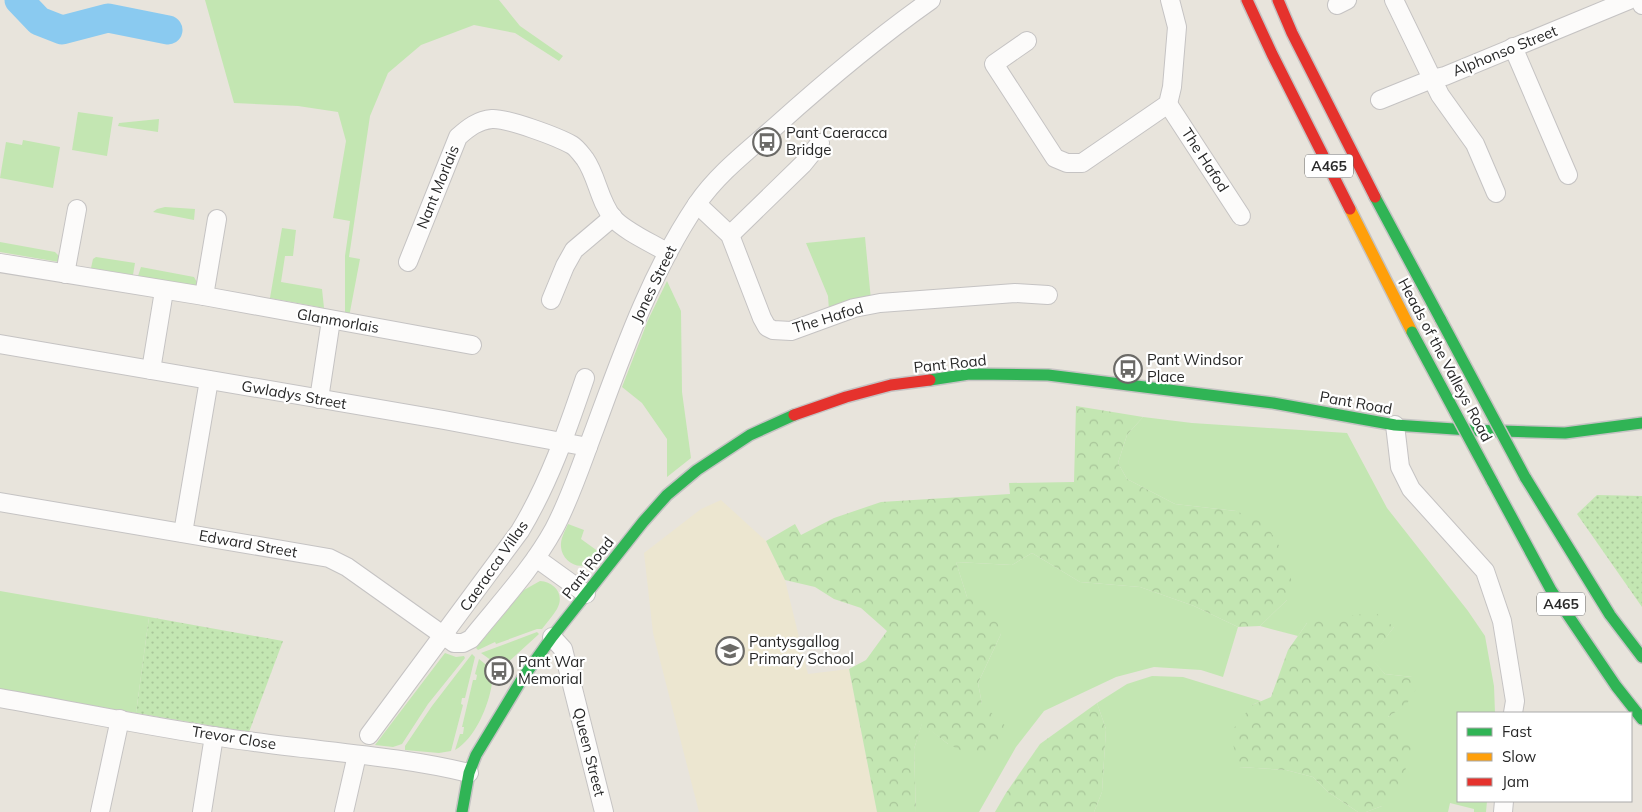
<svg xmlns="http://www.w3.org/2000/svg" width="1642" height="812" viewBox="0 0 1642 812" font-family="Mulish,sans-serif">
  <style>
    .education { fill: #ece6d0 }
    .grass { fill: #c3e6b2 }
    .forest { fill: url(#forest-crowns) }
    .park { fill: url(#park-dots) }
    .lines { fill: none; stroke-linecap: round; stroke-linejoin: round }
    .river { stroke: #8acaf0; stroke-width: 29 }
    .street-casing { stroke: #c5c3c3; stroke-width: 20 }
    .fast-casing { stroke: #c5c3c3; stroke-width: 14 }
    .slow-casing { stroke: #c5c3c3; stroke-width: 14 }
    .jam-casing { stroke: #c5c3c3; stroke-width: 14 }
    .street { stroke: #fcfbfa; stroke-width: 18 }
    .fast { stroke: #30b455; stroke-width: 11 }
    .slow { stroke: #ff9f0a; stroke-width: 11 }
    .jam { stroke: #e5322d; stroke-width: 11 }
    .fast-bridge-casing { stroke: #c4c2bf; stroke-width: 14; stroke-linecap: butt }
    .fast-bridge { stroke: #30b455; stroke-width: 11 }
    .labels { text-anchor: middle; stroke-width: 4.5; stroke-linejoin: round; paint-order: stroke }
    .shield { fill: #fff; stroke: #686868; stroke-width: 1 }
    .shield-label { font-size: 14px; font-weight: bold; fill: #282828 }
    .street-label { font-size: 15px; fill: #282828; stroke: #fff }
    .poi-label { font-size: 15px; fill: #282828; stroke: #fff; text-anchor: start }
  </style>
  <defs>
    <pattern id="forest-crowns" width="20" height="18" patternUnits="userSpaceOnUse" patternTransform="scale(1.25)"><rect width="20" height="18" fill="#c3e6b2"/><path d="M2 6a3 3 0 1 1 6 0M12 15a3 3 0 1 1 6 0" fill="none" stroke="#a8c599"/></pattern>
    <pattern id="park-dots" width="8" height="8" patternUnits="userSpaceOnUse" patternTransform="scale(1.25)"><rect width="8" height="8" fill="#c3e6b2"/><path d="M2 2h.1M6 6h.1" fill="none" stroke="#a8c599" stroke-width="1.8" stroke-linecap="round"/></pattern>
  </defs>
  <rect width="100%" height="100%" fill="#e8e4dc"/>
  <!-- education -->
  <polygon class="education" points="721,500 766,541 785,580 808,674 849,669 877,812 699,812 653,633 644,553 701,509"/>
  <!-- grass -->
  <g class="grass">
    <polygon points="205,0 499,0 520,26 563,56 559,61 515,33 474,25 421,45 388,73 370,116 349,257 360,259 349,317 345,316 345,256 350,221 333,218 346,141 338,112 298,106 234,103"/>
    <polygon points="78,112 113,117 107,156 72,150"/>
    <polygon points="159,119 158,132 118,126 119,123"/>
    <polygon points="23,140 60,147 53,188 0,178 6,142 22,145"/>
    <polygon points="165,207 195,209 194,220 153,212 157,209"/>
    <polygon points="282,228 296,230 293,256 285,256 281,282 322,289 324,308 270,298"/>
    <polygon points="865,237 871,300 829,310 828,296 806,243"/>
    <polygon points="0,242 55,252 60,257 59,262 0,252"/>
    <polygon points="96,257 135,263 133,275 91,268 93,259"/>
    <polygon points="141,267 194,277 198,284 196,286 138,276"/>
    <polygon points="667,281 681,311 682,392 691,458 667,477 667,439 642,403 622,387 648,320"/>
    <polygon points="1143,417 1192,423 1347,433 1387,508 1468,611 1485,636 1494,686 1495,713 1458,713 1458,801 1487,801 1486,812 1474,812 1474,809 1450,803 1448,812 1366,812 1382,806 1388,717 1406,704 1412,677 1385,674 1370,658 1394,627 1307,623 1298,636 1260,626 1287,600 1236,511 1175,504 1127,479 1118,463 1127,435"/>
    <path d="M 568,524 L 584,530 L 581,539 L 599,552 C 596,555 594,560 591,562 C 579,572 562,561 561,547 C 560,539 565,531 568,524 Z"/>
    <polygon points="1032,553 1080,582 1140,587 1194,606 1238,627 1223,677 1201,670 1154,667 1116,677 1044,711 1016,747 979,812 916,812 914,749 922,723 948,744 982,704 978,683 1001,634 967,597 956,562 1012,565"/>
    <path d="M 540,581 C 555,582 565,595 557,609 C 553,616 547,622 542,629 L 537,629 L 496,644 L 495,642 L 478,650 L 476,648 L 524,590 Z"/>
    <polygon points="0,591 149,617 136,713 0,690"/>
    <polygon points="537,632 539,634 505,665 499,660 495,663 481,653"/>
    <polygon points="445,653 456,657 464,656 465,658 428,704 402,744 393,747 375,745"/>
    <polygon points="472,654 475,657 465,698 462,698 461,704 463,705 451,751 439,753 405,750 405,746 432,706"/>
    <path d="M 479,659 L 490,668 C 491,673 493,678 492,683 C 489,705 475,739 455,750 L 460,734 L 463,734 L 464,727 L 462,727 L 473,680 L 476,680 L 477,675 L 475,674 Z"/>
    <polygon points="1152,676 1183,677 1261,701 1252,705 1239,767 1286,770 1313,777 1328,792 1358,812 1094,812 1102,792 1106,729 1097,703 1127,684"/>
  </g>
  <!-- forest -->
  <g class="forest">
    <polygon points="1076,406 1143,417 1127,435 1118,463 1127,479 1175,504 1236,511 1266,524 1284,554 1293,586 1287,600 1260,626 1238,627 1194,606 1140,587 1080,582 1032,553 1012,565 956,562 967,597 997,609 1001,634 978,683 982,704 1011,731 978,759 948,744 922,724 914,749 916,812 877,812 849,669 866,660 887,631 861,608 834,599 815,587 785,580 766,541 795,524 801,535 834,518 881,502 1010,494 1009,483 1074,482"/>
    <polygon points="1376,613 1394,627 1371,658 1385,674 1412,677 1418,686 1406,705 1388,717 1411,748 1401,787 1382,806 1366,812 1358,812 1328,792 1313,777 1286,770 1239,767 1230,733 1252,705 1271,697 1288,650 1307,623 1353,615"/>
    <polygon points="1097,703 1106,729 1102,792 1094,812 995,812 1006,793 1040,744"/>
  </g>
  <!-- park -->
  <g class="park">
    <polygon points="1597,495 1642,496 1642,607 1577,514"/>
    <polygon points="149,617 283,641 249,732 136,713"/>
  </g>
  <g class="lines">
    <!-- river -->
    <polyline class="river" points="19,0 39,21 62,30 108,18 168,30"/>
    <defs>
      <g id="street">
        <polyline points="1394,0 1440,95 1475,144 1496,193"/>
        <polyline points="1640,0 1642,5"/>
        <polyline points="1337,5 1347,0"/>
        <polyline points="1027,41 994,64 1055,158 1067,163 1082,163 1168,104 1172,87 1177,27 1170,0"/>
        <polyline points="1513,47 1568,175"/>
        <polyline points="1380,100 1432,79 1445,76 1629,0"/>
        <polyline points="1168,104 1241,216"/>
        <polyline points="697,204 730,235 762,318 767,327 773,330 791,331 854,308 880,303 1015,293 1048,295"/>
        <polyline points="730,235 803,164 820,143"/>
        <path d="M 408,262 L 458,137 C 468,128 478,120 492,119 C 507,118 558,137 572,145 C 577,148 581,154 585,159 C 597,176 599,201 613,218 C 626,232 652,243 668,253"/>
        <polyline points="0,263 204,296 472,345"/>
        <polyline points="65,274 77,209"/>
        <polyline points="204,296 217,219"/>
        <polyline points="551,300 565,266 574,250 613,217"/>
        <polyline points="0,344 444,420 588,447"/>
        <polyline points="151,370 164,291"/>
        <polyline points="319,399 331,320"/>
        <polyline points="1395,425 1400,467 1411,489 1485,571 1502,621 1515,701 1513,713"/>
        <path d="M 0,502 L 329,558 L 347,567 L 454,643 L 463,643 L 471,639 C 499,604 532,569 554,529 C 571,497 582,462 595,428 C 623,352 651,272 697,204 C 718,173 749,150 777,125 C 826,81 877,38 931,0"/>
        <polyline points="183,533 209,380"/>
        <polyline points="536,558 586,594"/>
        <polyline points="552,637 563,649 604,812"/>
        <path d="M 0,698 C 85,713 170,731 255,742 C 326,752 399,756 469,773"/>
        <path d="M 369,735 L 520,531 C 549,483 567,431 585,378"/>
        <polyline points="100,812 120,719"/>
        <polyline points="202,812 214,736"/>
        <polyline points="344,812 357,755"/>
        <polyline points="1503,812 1504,801"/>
      </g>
      <g id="fast">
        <polyline points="1375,197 1441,320"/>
        <polyline points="930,380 969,374 1048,375 1273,403 1395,425 1469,430 1565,433 1642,423"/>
        <polyline points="1525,477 1610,615 1642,657"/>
        <polyline points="1492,481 1551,590 1616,686 1642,719"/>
        <polyline points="462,812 469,773 476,755 522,679 552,637 643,522 667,495 697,470 750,435 794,415"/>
      </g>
      <polyline id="slow" points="1350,209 1412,332"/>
      <g id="jam">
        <polyline points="1247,0 1272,54 1350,209"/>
        <polyline points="1278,0 1292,33 1375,197"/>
        <polyline points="794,415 846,397 891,385 930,380"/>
      </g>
    </defs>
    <!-- street casing -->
    <use href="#street" class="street-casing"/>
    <!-- fast casing -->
    <use href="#fast" class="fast-casing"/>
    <!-- slow casing -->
    <use href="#slow" class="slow-casing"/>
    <!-- jam casing -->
    <use href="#jam" class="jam-casing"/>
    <!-- street -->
    <use href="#street" class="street"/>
    <!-- fast -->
    <use href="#fast" class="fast"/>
    <!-- slow -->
    <use href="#slow" class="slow"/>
    <!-- jam -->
    <use href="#jam" class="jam"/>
    <defs>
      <g id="fast-bridge">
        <polyline points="1441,320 1525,477"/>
        <polyline points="1412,332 1492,481"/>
      </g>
    </defs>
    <!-- fast-bridge casing -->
    <use href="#fast-bridge" class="fast-bridge-casing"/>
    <!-- fast-bridge -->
    <use href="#fast-bridge" class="fast-bridge"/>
  </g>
  <!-- icons -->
  <defs>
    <symbol id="bus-ring" viewBox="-11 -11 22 22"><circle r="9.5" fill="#fff" stroke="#6b6a67" stroke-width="1.5"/><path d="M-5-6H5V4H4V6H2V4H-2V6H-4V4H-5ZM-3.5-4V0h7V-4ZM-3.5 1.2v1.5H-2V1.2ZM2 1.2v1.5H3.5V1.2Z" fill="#6b6a67"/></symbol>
    <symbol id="school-ring" viewBox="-11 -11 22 22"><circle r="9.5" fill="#fff" stroke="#6b6a67" stroke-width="1.5"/><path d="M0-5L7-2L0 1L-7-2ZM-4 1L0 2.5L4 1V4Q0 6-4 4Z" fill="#6b6a67"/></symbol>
  </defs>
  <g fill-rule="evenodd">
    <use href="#bus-ring" x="751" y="126" width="32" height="32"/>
    <use href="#bus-ring" x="1112" y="353" width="32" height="32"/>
    <use href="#school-ring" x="714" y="635" width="32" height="32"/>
    <use href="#bus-ring" x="483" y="655" width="32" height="32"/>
  </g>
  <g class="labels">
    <!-- shield labels -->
    <g class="shield">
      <rect x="1305" y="154.5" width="48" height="23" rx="4"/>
      <rect x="1537" y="592.5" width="48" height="23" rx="4"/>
    </g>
    <g class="shield-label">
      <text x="1329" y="171">A465</text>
      <text x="1561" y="609">A465</text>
    </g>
    <!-- street labels -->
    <g class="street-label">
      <text transform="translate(1505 51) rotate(-22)" y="5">Alphonso Street</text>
      <text transform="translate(1205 160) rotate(57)" y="5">The Hafod</text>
      <text transform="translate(438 187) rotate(-68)" y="5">Nant Morlais</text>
      <text transform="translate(654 284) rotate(-64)" y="5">Jones Street</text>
      <text transform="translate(828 318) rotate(-17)" y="5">The Hafod</text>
      <text transform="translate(338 321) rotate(10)" y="5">Glanmorlais</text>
      <text transform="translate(1445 360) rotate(62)" y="5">Heads of the Valleys Road</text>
      <text transform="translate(950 364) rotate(-6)" y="5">Pant Road</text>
      <text transform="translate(294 395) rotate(10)" y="5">Gwladys Street</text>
      <text transform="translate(1356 403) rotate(10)" y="5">Pant Road</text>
      <text transform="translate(248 544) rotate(10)" y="5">Edward Street</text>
      <text transform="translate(494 566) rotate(-55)" y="5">Caeracca Villas</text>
      <text transform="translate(588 568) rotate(-52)" y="5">Pant Road</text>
      <text transform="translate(234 738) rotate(9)" y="5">Trevor Close</text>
      <text transform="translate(589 752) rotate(76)" y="5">Queen Street</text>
    </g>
    <!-- poi labels -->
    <g class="poi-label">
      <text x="786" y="138">Pant Caeracca<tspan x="786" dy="17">Bridge</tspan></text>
      <text x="1147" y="365">Pant Windsor<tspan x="1147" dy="17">Place</tspan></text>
      <text x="749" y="647">Pantysgallog<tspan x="749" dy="17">Primary School</tspan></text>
      <text x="518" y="667">Pant War<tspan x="518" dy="17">Memorial</tspan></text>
    </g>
  </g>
  <!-- legend -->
  <rect x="1457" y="712" width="175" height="90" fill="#ffffff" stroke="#a9a9a9"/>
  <rect x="1467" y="728" width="25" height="8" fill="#30b455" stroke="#a9a9a9"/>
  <text x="1502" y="737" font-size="15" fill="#282828">Fast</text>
  <rect x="1467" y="753" width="25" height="8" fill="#ff9f0a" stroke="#a9a9a9"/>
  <text x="1502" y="762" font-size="15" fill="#282828">Slow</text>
  <rect x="1467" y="778" width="25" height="8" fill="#e5322d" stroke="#a9a9a9"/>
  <text x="1502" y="787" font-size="15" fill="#282828">Jam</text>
</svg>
